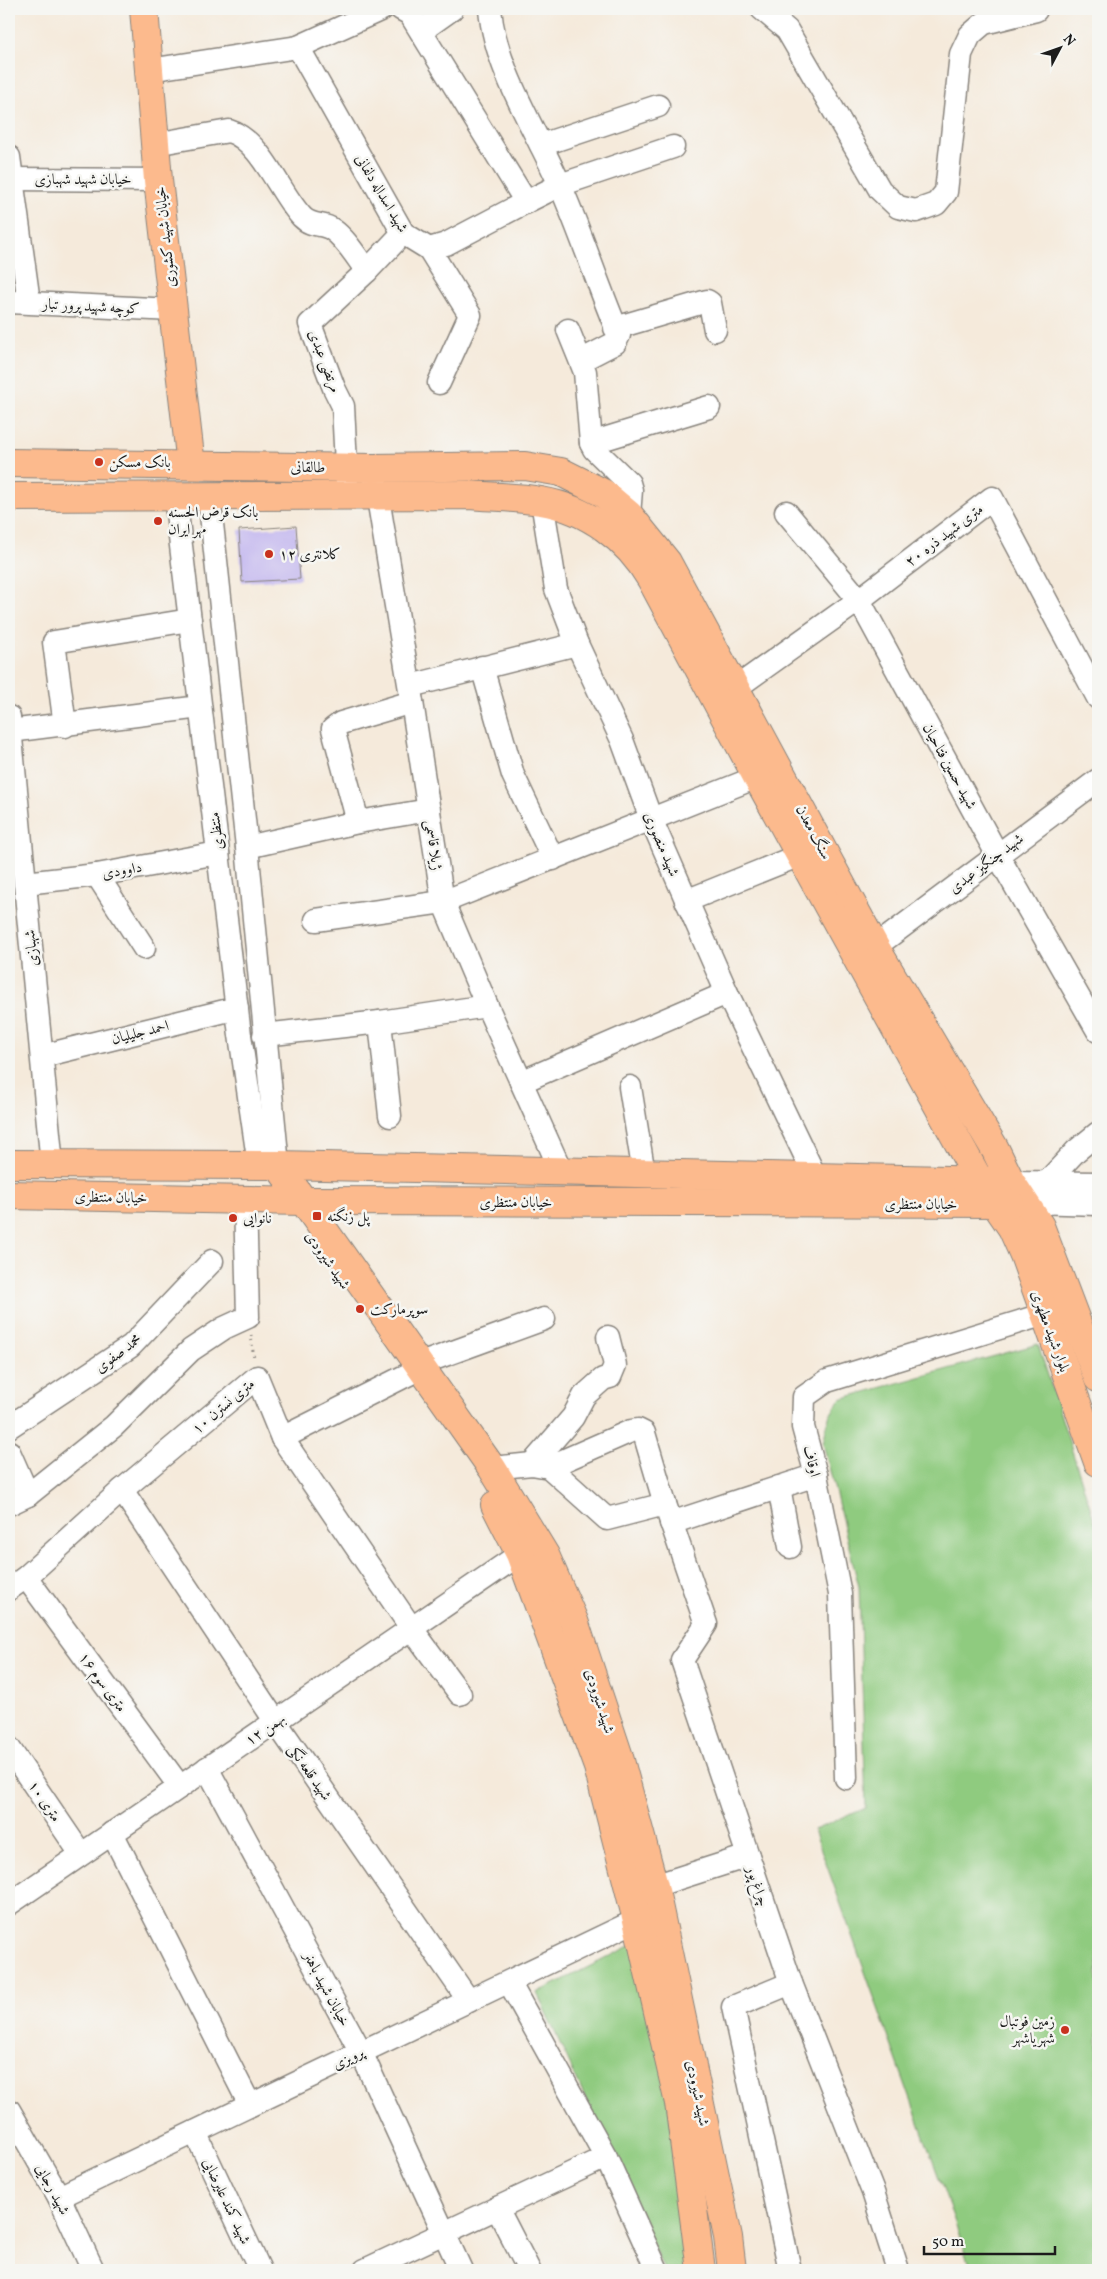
<svg xmlns="http://www.w3.org/2000/svg" width="1107" height="2279" viewBox="0 0 1107 2279" font-family="Vollkorn,Amiri,serif">
  <style>
    .green { fill: #8fcb7f; stroke: #56744e }
    .building { fill: #c2b6ef }
    .lines { fill: none; stroke-linecap: round; stroke-linejoin: round }
    .minor-casing { stroke: #88837c; stroke-width: 25 }
    .major-casing { stroke: #88837c; stroke-width: 30 }
    .path { stroke: #88837c; stroke-width: 3; stroke-dasharray: 1 4; stroke-linecap: butt }
    .minor { stroke: #fff; stroke-width: 22 }
    .major { stroke: #fcba8d; stroke-width: 28 }
    .poi-dot { fill: #c8321e; stroke: #f6f6f2; stroke-width: 2 }
    .labels { text-anchor: middle; stroke-width: 5; stroke-linejoin: round; paint-order: stroke }
    .street-label { font-size: 15px; fill: #1c1c1c; stroke: #f6f6f2 }
    .poi-label { font-size: 15px; fill: #1c1c1c; stroke: #f6f6f2; text-anchor: start }
  </style>
  <rect width="100%" height="100%" fill="#f6f6f2"/>
  <filter id="ink" filterUnits="userSpaceOnUse"><feTurbulence type="fractalNoise" baseFrequency=".02" numOctaves="2"/><feDisplacementMap in="SourceGraphic" scale="10" xChannelSelector="R" yChannelSelector="G"/><feConvolveMatrix kernelMatrix="1 2 1 2 8 2 1 2 1" color-interpolation-filters="sRGB"/></filter>
  <filter id="wash" filterUnits="userSpaceOnUse"><feTurbulence type="fractalNoise" baseFrequency=".0096" numOctaves="4" result="noise"/><feDisplacementMap in="SourceGraphic" scale="20" xChannelSelector="R" yChannelSelector="G"/><feGaussianBlur stdDeviation="1.12" result="paint"/><feColorMatrix in="noise" values="0 0 0 0 0 0 0 0 0 0 0 0 0 0 0 0 0 1.4 0 .05"/><feComposite in="paint" operator="in"/></filter>
  <g filter="url(#wash)">
    <rect width="100%" height="100%" fill="#f5eadb"/>
    <!-- green -->
    <g class="green">
      <polygon points="1038,1344 1098,1532 1098,2270 972,2270 814,1830 866,1808 859,1587 823,1443 829,1417 840,1399"/>
      <polygon points="636,1943 661,2049 691,2270 664,2270 537,1993"/>
    </g>
    <g id="blocks">
      <!-- building -->
      <polygon class="building" points="296,526 300,579 242,582 239,530"/>
    </g>
  </g>
  <g filter="url(#ink)">
    <use href="#blocks" fill-opacity="0" stroke="#88837c" stroke-width="1"/>
    <g class="lines">
      <defs>
        <g id="minor">
          <polyline points="401,9 410,14 526,202 560,185 673,147"/>
          <path d="M 490,9 C 495,69 536,130 560,185 C 582,235 598,286 619,335 L 615,343 L 582,360"/>
          <polyline points="762,9 787,30 880,190 898,207 916,211 936,204 946,192 961,54 970,35 984,23 1036,10"/>
          <polyline points="421,31 452,9"/>
          <polyline points="298,47 403,233 429,249 470,315 439,383"/>
          <polyline points="149,70 298,47 382,9"/>
          <path d="M 155,144 L 229,131 C 262,141 279,193 302,217 C 313,228 323,222 333,230 C 346,239 357,258 367,271"/>
          <polyline points="541,145 658,106"/>
          <polyline points="9,157 29,302"/>
          <polyline points="9,179 158,180"/>
          <polyline points="429,249 446,244 526,202"/>
          <polyline points="9,302 173,310"/>
          <polyline points="615,328 707,301 710,303 715,330"/>
          <polyline points="568,330 585,372 591,443 594,449 629,483 631,490 629,515"/>
          <polyline points="591,443 709,407"/>
          <polyline points="375,480 412,702 443,902 487,1006 562,1173"/>
          <polyline points="347,484 343,406 334,388 310,324 367,271 403,233"/>
          <polyline points="175,496 240,1035 259,1165"/>
          <polyline points="209,496 247,847 278,1165"/>
          <polyline points="542,501 556,589 577,644 622,740 651,819 727,993 815,1176"/>
          <polyline points="786,512 859,600 997,854 1098,1031"/>
          <polyline points="482,667 513,775 553,859"/>
          <polyline points="410,686 577,644"/>
          <polyline points="737,687 859,600 992,498 1098,698"/>
          <polyline points="9,717 52,1165"/>
          <polyline points="65,726 54,642 190,620"/>
          <polyline points="10,731 200,707"/>
          <polyline points="358,822 333,729 341,723 412,702"/>
          <polyline points="247,847 358,822 429,810"/>
          <polyline points="97,875 144,948"/>
          <polyline points="25,883 97,875 218,853"/>
          <polyline points="686,901 800,855"/>
          <polyline points="316,920 443,902 757,777"/>
          <polyline points="875,947 1098,780"/>
          <polyline points="380,1022 390,1116"/>
          <polyline points="264,1035 380,1022 487,1006"/>
          <polyline points="42,1056 237,1008"/>
          <polyline points="521,1082 727,993"/>
          <polyline points="630,1087 644,1174"/>
          <polyline points="1011,1182 1098,1183"/>
          <polyline points="1033,1202 1098,1204"/>
          <polyline points="1048,1203 1046,1183 1076,1151 1098,1133"/>
          <polyline points="420,1364 544,1319"/>
          <polyline points="9,1427 131,1346 212,1261"/>
          <polyline points="282,1438 409,1374"/>
          <polyline points="9,1452 28,1495"/>
          <polyline points="532,1464 573,1417 584,1396 603,1379 610,1377 615,1365 608,1337"/>
          <polyline points="549,1467 631,1431 638,1430 644,1433 665,1504 706,1624 682,1660 791,1983 873,2192 898,2270"/>
          <polyline points="492,1468 532,1464 549,1467 607,1519 665,1504"/>
          <polyline points="779,1487 790,1547"/>
          <polyline points="122,1490 276,1722 469,2001"/>
          <polyline points="9,1504 28,1495 114,1426 191,1350 224,1328 248,1317 245,1199"/>
          <polyline points="671,1523 816,1475"/>
          <polyline points="26,1577 180,1787"/>
          <polyline points="9,1589 26,1577 122,1490 257,1377 282,1438 412,1629 460,1694"/>
          <polyline points="9,1748 81,1854"/>
          <polyline points="207,1768 361,2052 461,2270"/>
          <polyline points="846,1778 840,1594 816,1475 803,1427 804,1397 827,1381 1045,1314"/>
          <polyline points="112,1833 250,2105"/>
          <polyline points="654,1886 748,1856"/>
          <polyline points="9,1904 520,1554"/>
          <polyline points="509,1982 606,2157 657,2270"/>
          <polyline points="9,2110 59,2197 93,2270"/>
          <polyline points="195,2132 260,2270"/>
          <polyline points="59,2197 637,1920"/>
          <polyline points="497,2208 529,2270"/>
          <polyline points="365,2270 606,2157"/>
          <polyline points="790,2270 733,2007 791,1983"/>
        </g>
        <g id="major">
          <polyline points="144,9 158,180 191,465"/>
          <polyline points="9,463 373,468 525,466 561,472 603,493 629,515 667,562 875,947 995,1149 1011,1182 1040,1226 1098,1378"/>
          <path d="M 9,497 L 468,495 C 492,497 517,497 541,501 C 588,509 628,539 651,579 L 757,777 L 979,1180 L 1012,1228 L 1024,1255 L 1098,1462"/>
          <polyline points="9,1164 278,1165 994,1181"/>
          <polyline points="278,1165 492,1468 545,1555 574,1621 619,1757 654,1886 728,2237 732,2270"/>
          <polyline points="9,1195 303,1201 1010,1203"/>
          <polyline points="495,1505 520,1554 598,1767 637,1920 679,2103 701,2270"/>
        </g>
      </defs>
      <!-- minor casing -->
      <use href="#minor" class="minor-casing"/>
      <!-- major casing -->
      <use href="#major" class="major-casing"/>
      <!-- path -->
      <polyline class="path" points="251,1335 254,1359"/>
      <!-- minor -->
      <use href="#minor" class="minor"/>
      <!-- major -->
      <use href="#major" class="major"/>
    </g>
  </g>
  <!-- markers -->
  <g class="poi-dot">
    <circle cx="99" cy="462" r="5"/>
    <circle cx="158" cy="521" r="5"/>
    <circle cx="269" cy="554" r="5"/>
    <rect x="312" y="1211" width="10" height="10" rx="2.5"/>
    <circle cx="233" cy="1218" r="5"/>
    <circle cx="360" cy="1309" r="5"/>
    <circle cx="1065" cy="2030" r="5"/>
  </g>
  <g class="labels">
    <!-- street labels -->
    <g class="street-label">
      <text x="83" y="184">خیابان شهید شهبازی</text>
      <text transform="translate(382 193) rotate(59)" y="5">شهید اسداله دلفانی</text>
      <text transform="translate(165 237) rotate(-96)" y="5">خیابان شهید کشوری</text>
      <text transform="translate(91 306) rotate(3)" y="5">کوچه شهید پرور تبار</text>
      <text transform="translate(325 361) rotate(69)" y="5">مرتضی عبدی</text>
      <text transform="translate(308 467) rotate(1)" y="5">طالقانی</text>
      <text transform="translate(944 535) rotate(-37)" y="5">۲۰ متری شهید ذره</text>
      <text transform="translate(950 766) rotate(61)" y="5">شهید حسین فتاحیان</text>
      <text transform="translate(216 831) rotate(-97)" y="5">منتظری</text>
      <text transform="translate(814 832) rotate(62)" y="5">سنگ معدن</text>
      <text transform="translate(662 844) rotate(67)" y="5">شهید منصوری</text>
      <text transform="translate(434 845) rotate(82)" y="5">ژیلا قاسمی</text>
      <text transform="translate(986 863) rotate(-37)" y="5">شهید چنگیز عبدی</text>
      <text transform="translate(122 870) rotate(-10)" y="5">داوودی</text>
      <text transform="translate(31 948) rotate(-96)" y="5">شهبازی</text>
      <text transform="translate(140 1032) rotate(-14)" y="5">احمد جلیلیان</text>
      <text transform="translate(111 1197) rotate(1)" y="5">خیابان منتظری</text>
      <text x="516" y="1207">خیابان منتظری</text>
      <text x="921" y="1209">خیابان منتظری</text>
      <text transform="translate(328 1260) rotate(55)" y="5">شهید شیرودی</text>
      <text transform="translate(1051 1331) rotate(70)" y="5">بلوار شهید مطهری</text>
      <text transform="translate(118 1353) rotate(-37)" y="5">محمد صفوی</text>
      <text transform="translate(223 1406) rotate(-40)" y="5">۱۰ متری نسترن</text>
      <text transform="translate(812 1461) rotate(76)" y="5">اوقاف</text>
      <text transform="translate(103 1682) rotate(54)" y="5">۱۶ متری سوم</text>
      <text transform="translate(600 1701) rotate(72)" y="5">شهید شیرودی</text>
      <text transform="translate(265 1729) rotate(-34)" y="5">۱۲ بهمن</text>
      <text transform="translate(310 1772) rotate(55)" y="5">شهید قلعه نگی</text>
      <text transform="translate(45 1801) rotate(56)" y="5">۱۰ متری</text>
      <text transform="translate(758 1886) rotate(71)" y="5">چراغ پور</text>
      <text transform="translate(327 1989) rotate(62)" y="5">خیابان شهید باهنر</text>
      <text transform="translate(348 2058) rotate(-26)" y="5">پرویزی</text>
      <text transform="translate(698 2093) rotate(78)" y="5">شهید شیرودی</text>
      <text transform="translate(53 2189) rotate(62)" y="5">شهید رجایی</text>
      <text transform="translate(227 2201) rotate(65)" y="5">شهید کمند علیرضایی</text>
    </g>
    <!-- poi labels -->
    <g class="poi-label">
      <text x="109" y="467">بانک مسکن</text>
      <text x="168" y="517">بانک قرض الحسنه<tspan x="168" dy="17">مهر ایران</tspan></text>
      <text x="279" y="559">کلانتری ۱۲</text>
      <text x="327" y="1221">پل زنگنه</text>
      <text x="243" y="1223">نانوایی</text>
      <text x="370" y="1314">سوپرمارکت</text>
      <text x="1055" y="2026" text-anchor="end">زمین فوتبال<tspan x="1055" dy="17">شهریاشهر</tspan></text>
    </g>
  </g>
  <!-- margin -->
  <rect width="1107" height="2279" fill="none" stroke="#f6f6f2" stroke-width="30"/>
  <!-- north arrow -->
  <g transform="translate(1060 48) rotate(49)" stroke="#f6f6f2" stroke-width="4" paint-order="stroke">
  <path d="M0-4L9 19L0 12L-9 19Z" fill="#1c1c1c"/>
  <text y="-8" font-size="14" font-weight="bold" text-anchor="middle" fill="#1c1c1c">N</text>
  </g>
  <!-- scale -->
  <path d="M924 2246v8h131v-8" fill="none" stroke="#1c1c1c" stroke-width="2.5"/>
  <text x="932" y="2246" font-size="15" fill="#1c1c1c" stroke="#f6f6f2" stroke-width="4" paint-order="stroke">50 m</text>
</svg>
